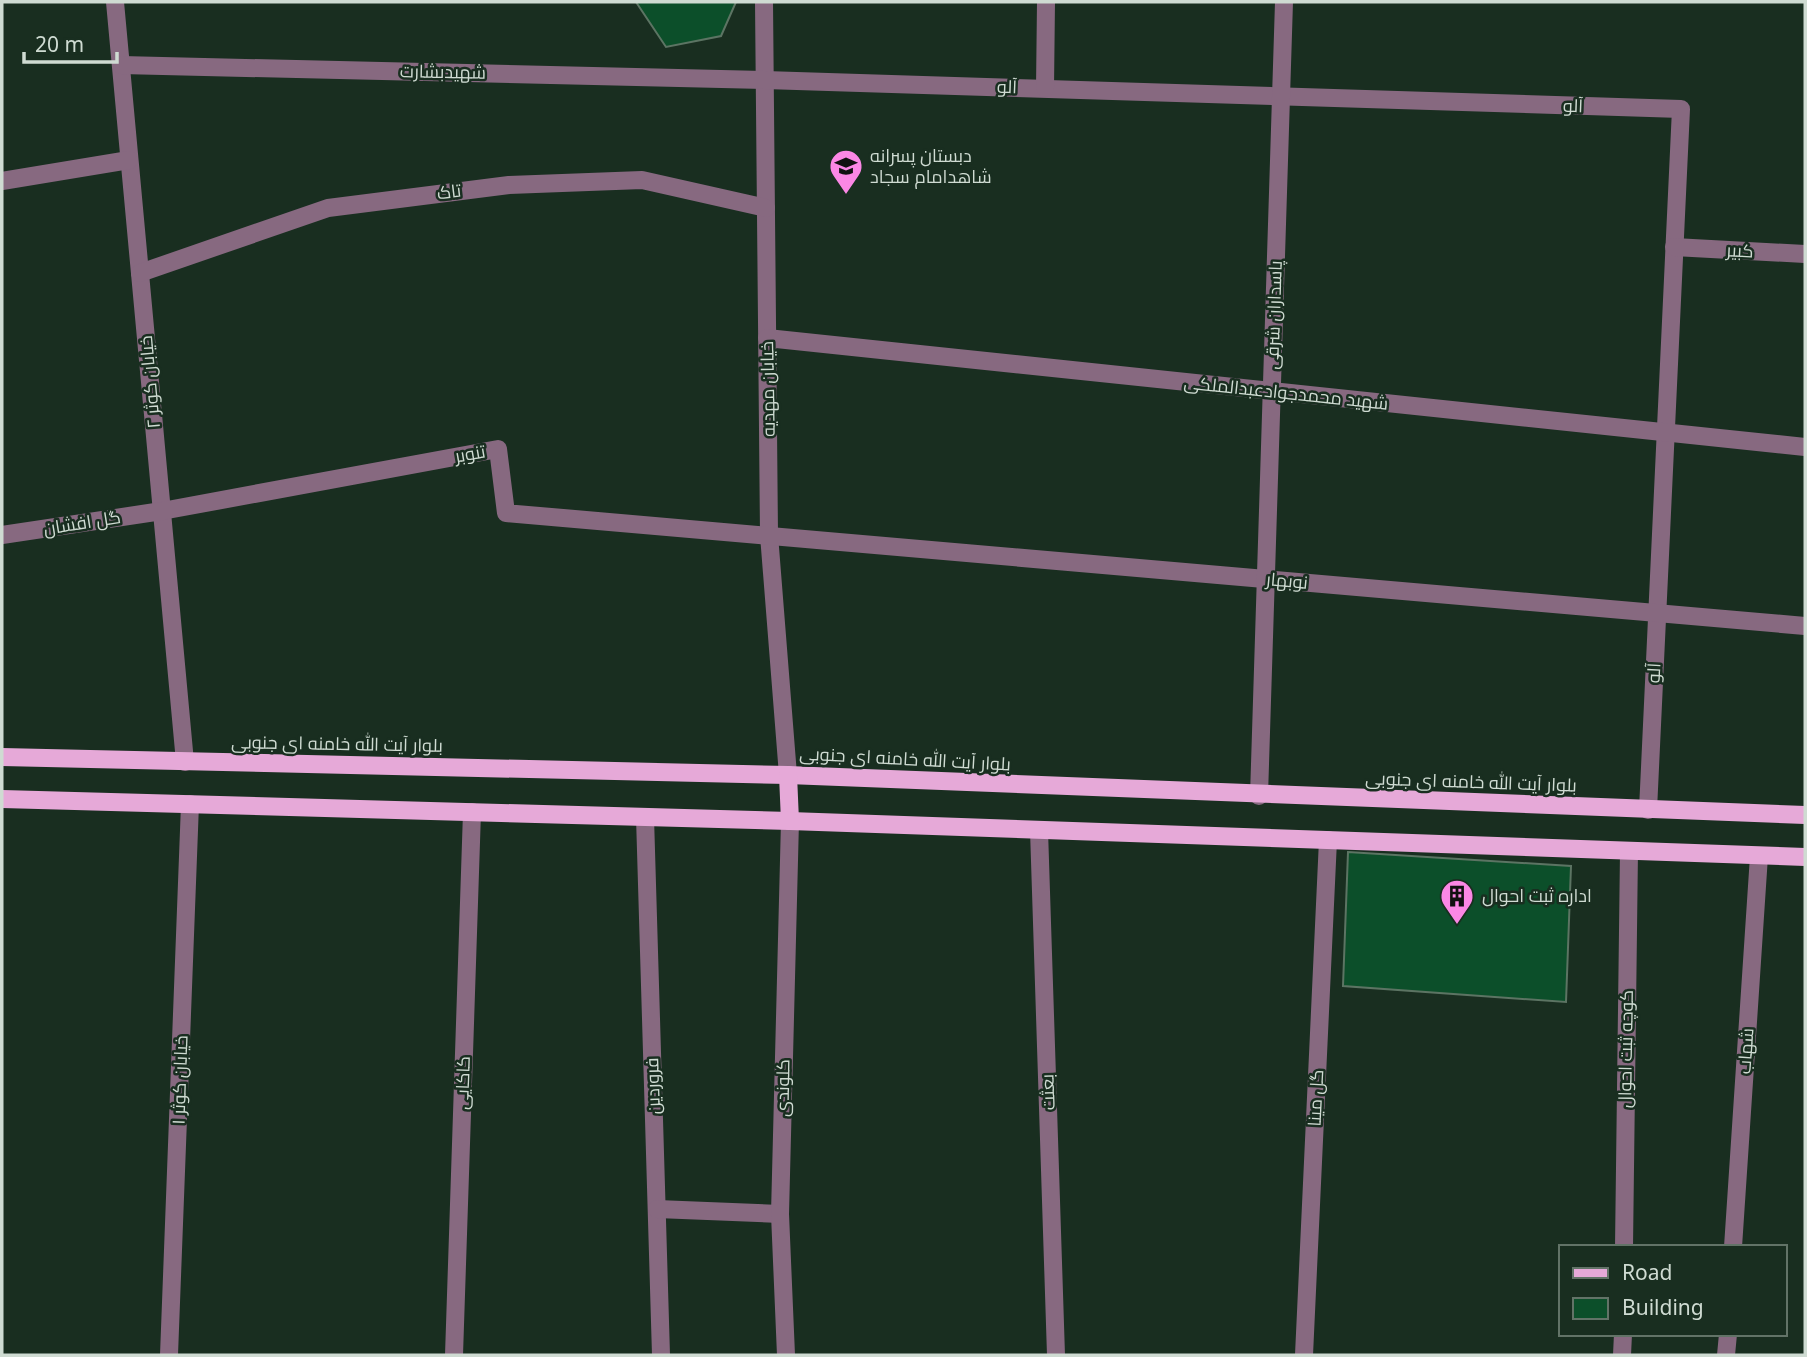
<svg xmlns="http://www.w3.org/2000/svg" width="1807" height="1357" viewBox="0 0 1807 1357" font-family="'Noto Sans',Cairo,sans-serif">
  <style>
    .building { fill: #0c4f2a; stroke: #5c7463; stroke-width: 2 }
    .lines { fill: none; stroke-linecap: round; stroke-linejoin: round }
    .minor { stroke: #876980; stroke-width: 18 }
    .major { stroke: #e6a9d8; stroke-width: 18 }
    .labels { text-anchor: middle; stroke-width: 5; stroke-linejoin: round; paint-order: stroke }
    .street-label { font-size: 18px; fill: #cfdbd2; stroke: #192e20 }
    .poi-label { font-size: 18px; fill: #cfdbd2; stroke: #192e20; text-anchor: start }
  </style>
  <rect width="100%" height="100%" fill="#192e20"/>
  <!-- building -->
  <g class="building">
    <polygon points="636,2 736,2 721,36 666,47"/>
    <polygon points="1348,852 1571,866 1566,1002 1343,986"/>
  </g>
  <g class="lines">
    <!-- minor -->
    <g class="minor">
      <polyline points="115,2 185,762"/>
      <polyline points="764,2 769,535 788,775"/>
      <polyline points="121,65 765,80 1681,109 1648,810"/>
      <polyline points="1045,88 1046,2"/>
      <polyline points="2,181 129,160"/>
      <polyline points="1674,247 1805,254"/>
      <polyline points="140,273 328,208 509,185 642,180 766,208"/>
      <polyline points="767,338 1805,447"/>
      <polyline points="2,535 162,511 498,449 506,513 1805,626"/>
      <polyline points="1259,796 1284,2"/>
      <polyline points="645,817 661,1355"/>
      <polyline points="1039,830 1056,1355"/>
      <polyline points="657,1209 780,1214"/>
      <polyline points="1624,1247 1629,851"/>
      <polyline points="1733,1247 1759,856"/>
      <polyline points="169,1355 190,804"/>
      <polyline points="454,1355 472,812"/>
      <polyline points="786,1355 780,1214 790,821"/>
      <polyline points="1304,1355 1328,840"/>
      <polyline points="1622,1355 1623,1334"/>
      <polyline points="1726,1355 1728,1334"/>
    </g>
    <!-- major -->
    <g class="major">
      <polyline points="2,757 788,775 1805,815"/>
      <polyline points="788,775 790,821"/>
      <polyline points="2,799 790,821 1805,857"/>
    </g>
  </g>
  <!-- icons -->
  <defs>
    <symbol id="school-pin" viewBox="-11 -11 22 30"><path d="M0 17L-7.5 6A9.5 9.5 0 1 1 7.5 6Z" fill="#fb87e5" stroke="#192e20"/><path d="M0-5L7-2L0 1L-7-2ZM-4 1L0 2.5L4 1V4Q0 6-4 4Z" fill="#111"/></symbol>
    <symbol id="building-pin" viewBox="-11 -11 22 30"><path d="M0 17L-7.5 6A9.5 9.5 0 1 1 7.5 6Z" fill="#fb87e5" stroke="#192e20"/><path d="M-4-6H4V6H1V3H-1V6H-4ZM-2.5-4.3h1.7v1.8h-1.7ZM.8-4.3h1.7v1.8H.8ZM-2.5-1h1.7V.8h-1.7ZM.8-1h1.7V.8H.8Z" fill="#111"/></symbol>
  </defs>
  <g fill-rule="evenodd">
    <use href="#school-pin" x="827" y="147" width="38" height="52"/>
    <use href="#building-pin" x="1438" y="877" width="38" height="52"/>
  </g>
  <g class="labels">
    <!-- street labels -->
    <g class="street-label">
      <text transform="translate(443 72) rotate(1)" y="6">شهیدبشارت</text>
      <text transform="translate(1007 87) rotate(2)" y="6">آلو</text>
      <text transform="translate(1573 106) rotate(2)" y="6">آلو</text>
      <text transform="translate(449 192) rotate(-7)" y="6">تاک</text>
      <text transform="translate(1740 251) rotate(3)" y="6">کبیر</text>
      <text transform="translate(1274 315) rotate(-88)" y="6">پاسداران شرقی</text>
      <text transform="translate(150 382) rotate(-95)" y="6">خیابان کوثر ۲</text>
      <text transform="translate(768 389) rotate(-91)" y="6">خیابان مهدیه</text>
      <text transform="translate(1286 393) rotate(6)" y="6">شهید محمدجوادعبدالملکی</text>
      <text transform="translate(470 454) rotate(-10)" y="6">تنوبر</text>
      <text transform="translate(82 523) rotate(-9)" y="6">گل افشان</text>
      <text transform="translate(1287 581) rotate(5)" y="6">نوبهار</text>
      <text transform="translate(1654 673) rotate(-87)" y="6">آلو</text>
      <text transform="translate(337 744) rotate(1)" y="6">بلوار آیت الله خامنه ای جنوبی</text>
      <text transform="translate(905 759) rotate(3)" y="6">بلوار آیت الله خامنه ای جنوبی</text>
      <text transform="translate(1471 782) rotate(2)" y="6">بلوار آیت الله خامنه ای جنوبی</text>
      <text transform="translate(1626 1049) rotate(-89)" y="6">کوچه ثبت احوال</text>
      <text transform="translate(1746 1051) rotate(-86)" y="6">شهاب</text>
      <text transform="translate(180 1080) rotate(-88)" y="6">خیابان کوثر ۱</text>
      <text transform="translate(463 1083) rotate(-88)" y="6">کاکایی</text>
      <text transform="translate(653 1086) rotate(-92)" y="6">فروردین</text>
      <text transform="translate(783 1088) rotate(-89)" y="6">کلوندی</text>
      <text transform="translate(1048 1092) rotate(-92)" y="6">بعثت</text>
      <text transform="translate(1316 1098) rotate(-87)" y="6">گل مینا</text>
    </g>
    <!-- poi labels -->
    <g class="poi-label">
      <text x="870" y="162">دبستان پسرانه<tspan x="870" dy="21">شاهدامام سجاد</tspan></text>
      <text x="1482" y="902">اداره ثبت احوال</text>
    </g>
  </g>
  <!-- border -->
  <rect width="1807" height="1357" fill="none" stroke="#cfdbd2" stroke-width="7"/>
  <!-- legend -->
  <rect x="1559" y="1245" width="228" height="91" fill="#192e20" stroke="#627367" stroke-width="2"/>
  <rect x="1573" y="1268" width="35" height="10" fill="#e6a9d8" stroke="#627367" stroke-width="2"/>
  <text x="1622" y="1280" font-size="21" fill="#cfdbd2">Road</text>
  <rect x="1573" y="1298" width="35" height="21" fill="#0c4f2a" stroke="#627367" stroke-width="2"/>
  <text x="1622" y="1315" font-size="21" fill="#cfdbd2">Building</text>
  <!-- scale -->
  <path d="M24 52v10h93v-10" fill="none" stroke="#cfdbd2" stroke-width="3.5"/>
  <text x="35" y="52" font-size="21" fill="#cfdbd2" stroke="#192e20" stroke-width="5" paint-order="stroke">20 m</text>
</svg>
